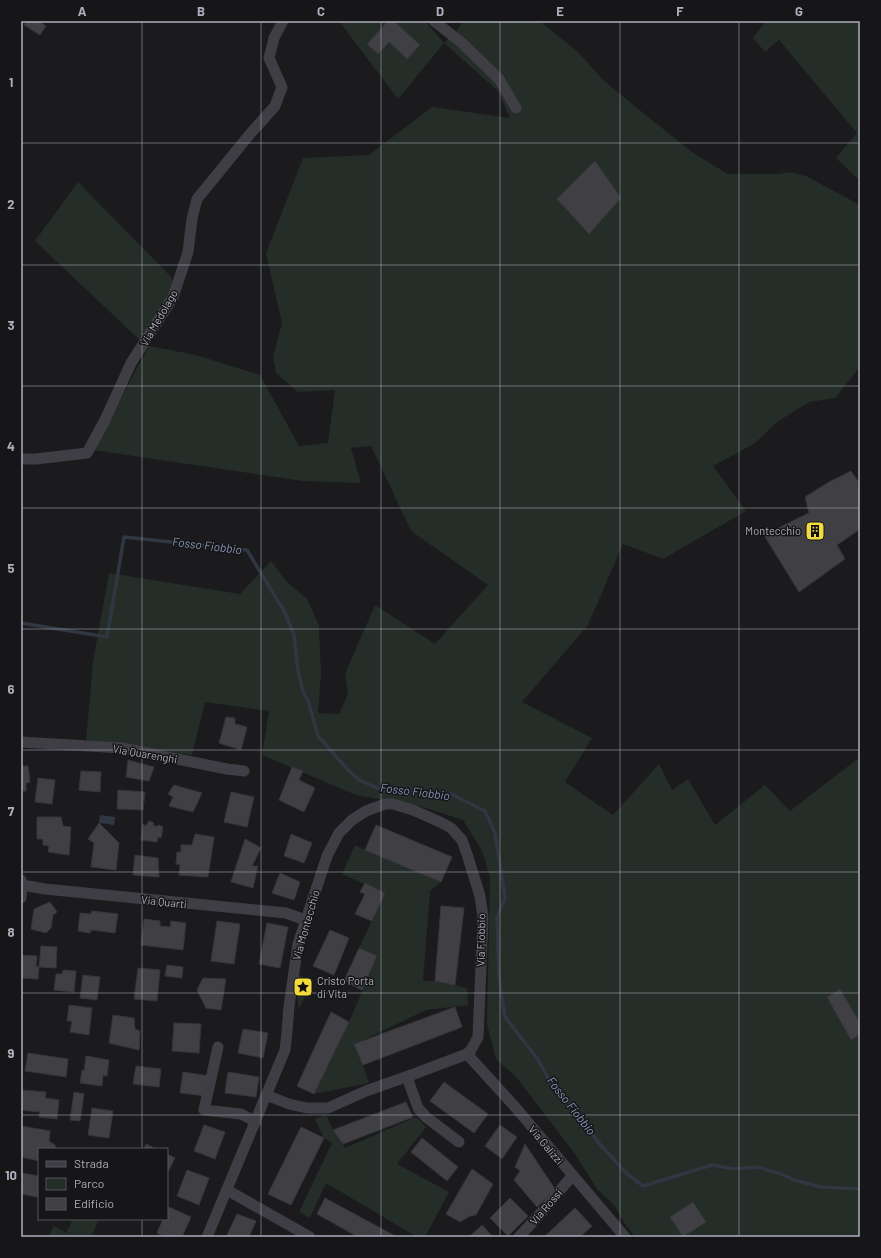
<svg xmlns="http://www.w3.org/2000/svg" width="881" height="1258" viewBox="0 0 881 1258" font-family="Barlow,sans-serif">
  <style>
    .green { fill: #242d27 }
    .water { fill: #303642 }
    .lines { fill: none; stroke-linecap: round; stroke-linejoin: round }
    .stream { stroke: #303642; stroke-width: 3.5 }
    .building { fill: #404044; stroke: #363539 }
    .minor { stroke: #3e3e44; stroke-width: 11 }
    .grid { fill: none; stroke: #adafbc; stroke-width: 1; stroke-opacity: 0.55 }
    .labels { text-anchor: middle; stroke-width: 3; stroke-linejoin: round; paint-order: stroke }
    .street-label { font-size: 11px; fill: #adafbc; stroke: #161618 }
    .poi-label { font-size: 11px; fill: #adafbc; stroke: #161618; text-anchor: end }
    .water-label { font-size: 12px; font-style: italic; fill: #8595b7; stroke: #161618 }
    .neatline { fill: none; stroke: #adafbc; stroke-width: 1.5 }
    .grid-label { font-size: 13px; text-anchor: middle; font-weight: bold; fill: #adafbc }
  </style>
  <rect width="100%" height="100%" fill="#1b1b1d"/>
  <!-- green -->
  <g class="green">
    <polygon points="339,21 425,21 444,43 456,32 463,21 540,21 579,53 603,80 642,112 692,152 728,174 778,174 790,172 806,176 860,205 860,367 835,398 809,402 777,422 754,444 713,466 746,511 663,559 623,544 588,625 522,702 592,738 565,782 613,815 659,764 672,790 688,779 715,825 765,785 790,811 860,757 860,1237 635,1237 625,1224 614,1205 597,1189 575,1154 517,1078 496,1059 487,1024 490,877 482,851 463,820 420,806 356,795 262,755 269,711 205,702 192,755 86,740 93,662 109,573 240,594 271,561 286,581 307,599 319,626 321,674 318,713 339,714 348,694 345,674 375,605 435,644 488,585 411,531 371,446 351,448 361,483 303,481 93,450 149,346 196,355 260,375 299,446 328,443 335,390 298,392 276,373 273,357 282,323 266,253 303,158 369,155 432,107 510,118 498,91 444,43 398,99"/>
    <polygon points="766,21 860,21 860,181 836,158 857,133 779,40 765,52 753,38"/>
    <polygon points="78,182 172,278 173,297 144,344 35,241"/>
    <polygon points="355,845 365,850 441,882 430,891 423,981 435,981 467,988 468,1005 426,1010 355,1044 369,1083 314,1094 349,1022 377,957 359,948 385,893 342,874"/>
    <polygon points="293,973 313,980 299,1009"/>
    <polygon points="326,1115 333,1130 345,1148 416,1117 426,1127 397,1164 449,1192 425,1237 417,1237 326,1183 310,1218 299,1212 332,1143 324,1138 315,1119"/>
    <polygon points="73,1219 99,1219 91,1237 48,1237 54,1226 66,1233"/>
  </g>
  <!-- water -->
  <polygon class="water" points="100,815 115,817 114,825 99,823"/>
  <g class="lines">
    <!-- stream -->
    <polyline class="stream" points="21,623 107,637 124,537 247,550 284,611 294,635 298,671 303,691 308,701 318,736 348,770 359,780 382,790 451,794 485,811 495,833 505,897 497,918 499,978 505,1017 537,1058 552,1085 576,1110 584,1123 599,1143 625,1172 643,1186 712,1165 734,1169 758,1167 781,1174 794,1180 821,1187 860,1189"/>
  </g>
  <!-- building -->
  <g class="building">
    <polygon points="27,21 38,21 46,26 40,35 24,25"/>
    <polygon points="388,21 394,21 420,45 407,59 389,42 378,54 367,44"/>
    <polygon points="595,161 621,198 589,234 557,199"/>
    <polygon points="851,471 860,484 860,529 837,545 845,559 799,592 764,535 809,513 805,497 829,482"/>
    <polygon points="226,717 235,718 235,724 247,727 241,750 219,743"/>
    <polygon points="128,760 154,767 149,781 126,777"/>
    <polygon points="21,766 28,766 30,782 26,783 26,791 21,791"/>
    <polygon points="292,767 303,771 299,780 315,788 304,812 279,800"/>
    <polygon points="81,771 101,772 100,792 79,790"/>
    <polygon points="38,778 55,780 52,804 35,802"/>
    <polygon points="174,785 202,793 193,812 169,806 173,797 168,794"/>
    <polygon points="118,790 145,792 143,810 117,809"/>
    <polygon points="231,792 254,797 247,827 224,822"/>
    <polygon points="37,817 61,817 63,826 71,827 69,855 48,852 49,846 43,845 43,839 37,839"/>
    <polygon points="149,821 154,823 153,825 157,827 158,825 163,827 161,838 158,837 157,842 141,840 143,824 146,826"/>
    <polygon points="99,823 119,843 116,870 91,867 94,843 88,839"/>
    <polygon points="376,825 452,857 441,882 365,850"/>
    <polygon points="195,834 214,837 208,877 179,875 180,865 176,864 177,852 181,852 181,845 192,845"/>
    <polygon points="291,834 312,843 304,863 284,856"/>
    <polygon points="245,839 261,848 252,866 258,866 253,888 231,882"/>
    <polygon points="135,855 158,858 159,877 133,875"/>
    <polygon points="280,873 300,882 294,900 272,893"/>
    <polygon points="365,883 385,893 372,921 355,914 365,894 360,892"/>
    <polygon points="50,902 57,912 53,915 51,928 46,933 31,929 34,909"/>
    <polygon points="441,906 464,908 455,985 435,981"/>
    <polygon points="92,911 118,914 115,933 91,930 90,933 78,931 80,913 91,914"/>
    <polygon points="144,919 160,921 160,926 170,927 171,921 186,923 183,950 141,945"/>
    <polygon points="217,921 240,924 234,964 211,961"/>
    <polygon points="267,923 288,927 280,968 259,964"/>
    <polygon points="330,930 349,938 334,975 313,966"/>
    <polygon points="41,946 57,947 56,968 39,967"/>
    <polygon points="359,948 377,956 362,990 344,981"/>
    <polygon points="21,955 37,956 36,966 39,967 38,979 21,978"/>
    <polygon points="167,965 183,967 182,978 165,976"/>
    <polygon points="138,968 160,970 157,1001 134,999"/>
    <polygon points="63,970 76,971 74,992 54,990 56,974 62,974"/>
    <polygon points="83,975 100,977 97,1000 80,998"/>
    <polygon points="203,978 226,979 221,1010 206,1008 197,990"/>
    <polygon points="840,989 860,1023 860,1034 851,1040 827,997"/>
    <polygon points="69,1005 92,1008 89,1035 70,1032 72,1021 67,1021"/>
    <polygon points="455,1007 462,1027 363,1065 354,1044"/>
    <polygon points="331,1012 349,1022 314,1094 297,1086"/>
    <polygon points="113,1015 134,1018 135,1029 140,1031 139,1050 109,1043"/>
    <polygon points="174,1023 201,1024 199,1053 172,1051"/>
    <polygon points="243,1029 268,1033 263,1058 238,1053"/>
    <polygon points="28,1053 68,1059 66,1077 25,1071"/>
    <polygon points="86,1056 109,1060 107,1076 103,1075 102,1086 80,1083 82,1070 84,1071"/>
    <polygon points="136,1066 161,1069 159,1087 133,1084"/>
    <polygon points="183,1072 209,1076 206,1096 180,1093"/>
    <polygon points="228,1072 259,1077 256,1097 225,1093"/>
    <polygon points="444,1082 488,1114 474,1133 430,1101"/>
    <polygon points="22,1090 46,1092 45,1098 59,1100 57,1119 39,1117 40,1112 21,1110"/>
    <polygon points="74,1092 84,1094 80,1121 70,1120"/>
    <polygon points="406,1102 413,1117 343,1144 333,1130"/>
    <polygon points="92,1108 113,1111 109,1138 88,1135"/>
    <polygon points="204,1125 225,1132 215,1159 194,1151"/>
    <polygon points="500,1125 517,1137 502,1159 485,1146"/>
    <polygon points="21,1126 50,1131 49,1141 55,1145 56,1149 39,1149 39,1161 21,1157"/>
    <polygon points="301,1127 324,1138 291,1205 268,1194"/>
    <polygon points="422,1138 458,1167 447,1181 411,1152"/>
    <polygon points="146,1144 156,1149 144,1149"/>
    <polygon points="525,1144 555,1189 537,1207 514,1180 520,1171 515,1167"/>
    <polygon points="167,1154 175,1158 167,1174"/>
    <polygon points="472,1169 493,1184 476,1215 470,1216 460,1222 446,1214"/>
    <polygon points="187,1170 209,1178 199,1205 177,1196"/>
    <polygon points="22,1173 39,1176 38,1197 21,1194"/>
    <polygon points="325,1198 397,1237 358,1237 317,1214"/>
    <polygon points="510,1198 528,1216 508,1236 490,1218"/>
    <polygon points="693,1202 706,1222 683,1237 670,1217"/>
    <polygon points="169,1207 191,1217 182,1237 165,1237 157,1233 163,1219 167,1219 167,1211"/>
    <polygon points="575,1208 592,1226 580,1237 544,1237"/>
    <polygon points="237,1214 256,1221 249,1237 226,1237"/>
    <polygon points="482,1225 493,1237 469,1237"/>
  </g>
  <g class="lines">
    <!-- minor -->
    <g class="minor">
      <polyline points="434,21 462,43 499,79 516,108"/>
      <polyline points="21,459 36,459 87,453 105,420 131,363 173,297 188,252 192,219 197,199 250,134 275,106 282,87 269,58 274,38 283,21"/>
      <polyline points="21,742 122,748 227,769 244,771"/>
      <polyline points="21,880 22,885 21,898"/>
      <polyline points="22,885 45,889 286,913 305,920"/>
      <polyline points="218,1047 204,1110 241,1114 256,1122"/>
      <polyline points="467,1054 516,1108 625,1237"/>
      <polyline points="407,1077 418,1108 426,1117 459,1142"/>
      <polyline points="227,1190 310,1237"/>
      <polyline points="207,1237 285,1050 287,1032 289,1006 298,944 327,856 339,833 352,820 366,811 385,804 393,804 413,810 442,823 451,828 462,840 467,854 480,896 483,917 478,1037 471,1050 467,1054 414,1074 366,1091 328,1108 307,1108 289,1104 266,1095"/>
      <polyline points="519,1237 541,1213 572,1176"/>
    </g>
  </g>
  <!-- grid -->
  <path class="grid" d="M 142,21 L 142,1149M 261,21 L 261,1237M 381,21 L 381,1237M 500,21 L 500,1237M 620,21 L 620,1237M 739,21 L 739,1237M 21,143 L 860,143M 21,265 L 860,265M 21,386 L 860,386M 21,508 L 860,508M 21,629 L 860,629M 21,750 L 860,750M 21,872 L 860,872M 21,993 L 860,993M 21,1115 L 860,1115M 142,1219 L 142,1237"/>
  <!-- icons -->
  <defs>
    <symbol id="building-square" viewBox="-11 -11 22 22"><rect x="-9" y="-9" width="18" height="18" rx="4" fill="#f3db3c" stroke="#161618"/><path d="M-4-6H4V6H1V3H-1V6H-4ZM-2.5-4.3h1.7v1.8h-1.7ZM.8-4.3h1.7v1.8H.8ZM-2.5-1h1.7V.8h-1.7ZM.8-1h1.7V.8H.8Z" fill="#111"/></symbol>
    <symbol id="sight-square" viewBox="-11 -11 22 22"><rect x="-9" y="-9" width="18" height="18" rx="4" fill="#f3db3c" stroke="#161618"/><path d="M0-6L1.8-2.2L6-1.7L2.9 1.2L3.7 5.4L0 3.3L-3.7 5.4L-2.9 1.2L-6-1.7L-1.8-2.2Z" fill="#111"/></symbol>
  </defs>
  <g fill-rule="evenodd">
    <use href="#building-square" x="804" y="520" width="22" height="22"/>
    <use href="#sight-square" x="292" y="976" width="22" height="22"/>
  </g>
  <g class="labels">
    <!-- street labels -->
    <g class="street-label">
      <text transform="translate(159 318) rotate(-60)" y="4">Via Medolago</text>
      <text transform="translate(145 754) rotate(10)" y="4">Via Quarenghi</text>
      <text transform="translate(164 902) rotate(6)" y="4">Via Quarti</text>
      <text transform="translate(306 925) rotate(-74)" y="4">Via Montecchio</text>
      <text transform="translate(481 940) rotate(-89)" y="4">Via Fiobbio</text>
      <text transform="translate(546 1145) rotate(50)" y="4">Via Galizzi</text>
      <text transform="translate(546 1207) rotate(-49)" y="4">Via Rossi</text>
    </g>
    <!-- poi labels -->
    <g class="poi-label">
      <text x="801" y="535">Montecchio</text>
      <text x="317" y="985" text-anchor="start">Cristo Porta<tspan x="317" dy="13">di Vita</tspan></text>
    </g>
    <!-- water labels -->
    <g class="water-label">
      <text transform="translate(207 546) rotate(7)" y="4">Fosso Fiobbio</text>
      <text transform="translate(415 792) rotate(7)" y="4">Fosso Fiobbio</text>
      <text transform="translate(571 1106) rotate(52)" y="4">Fosso Fiobbio</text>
    </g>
  </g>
  <!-- border -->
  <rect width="881" height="1258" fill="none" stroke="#161618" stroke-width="44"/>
  <!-- legend -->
  <rect x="38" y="1148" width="130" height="72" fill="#161618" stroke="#52535a"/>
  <rect x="46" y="1161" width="20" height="6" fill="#3e3e44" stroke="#52535a"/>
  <text x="74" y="1168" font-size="12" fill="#adafbc">Strada</text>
  <rect x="46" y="1178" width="20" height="12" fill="#242d27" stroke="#52535a"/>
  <text x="74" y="1188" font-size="12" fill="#adafbc">Parco</text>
  <rect x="46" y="1198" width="20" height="12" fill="#404044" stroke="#52535a"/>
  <text x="74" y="1208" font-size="12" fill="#adafbc">Edificio</text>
  <rect x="22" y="22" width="837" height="1214" class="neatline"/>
  <g class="grid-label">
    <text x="82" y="16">A</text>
    <text x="201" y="16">B</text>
    <text x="321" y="16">C</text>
    <text x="440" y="16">D</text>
    <text x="560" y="16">E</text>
    <text x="680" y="16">F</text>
    <text x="799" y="16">G</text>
    <text x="11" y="87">1</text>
    <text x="11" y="209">2</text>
    <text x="11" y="330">3</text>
    <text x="11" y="451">4</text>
    <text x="11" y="573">5</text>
    <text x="11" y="694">6</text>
    <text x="11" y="816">7</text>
    <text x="11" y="937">8</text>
    <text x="11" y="1058">9</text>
    <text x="11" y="1180">10</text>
  </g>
</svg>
